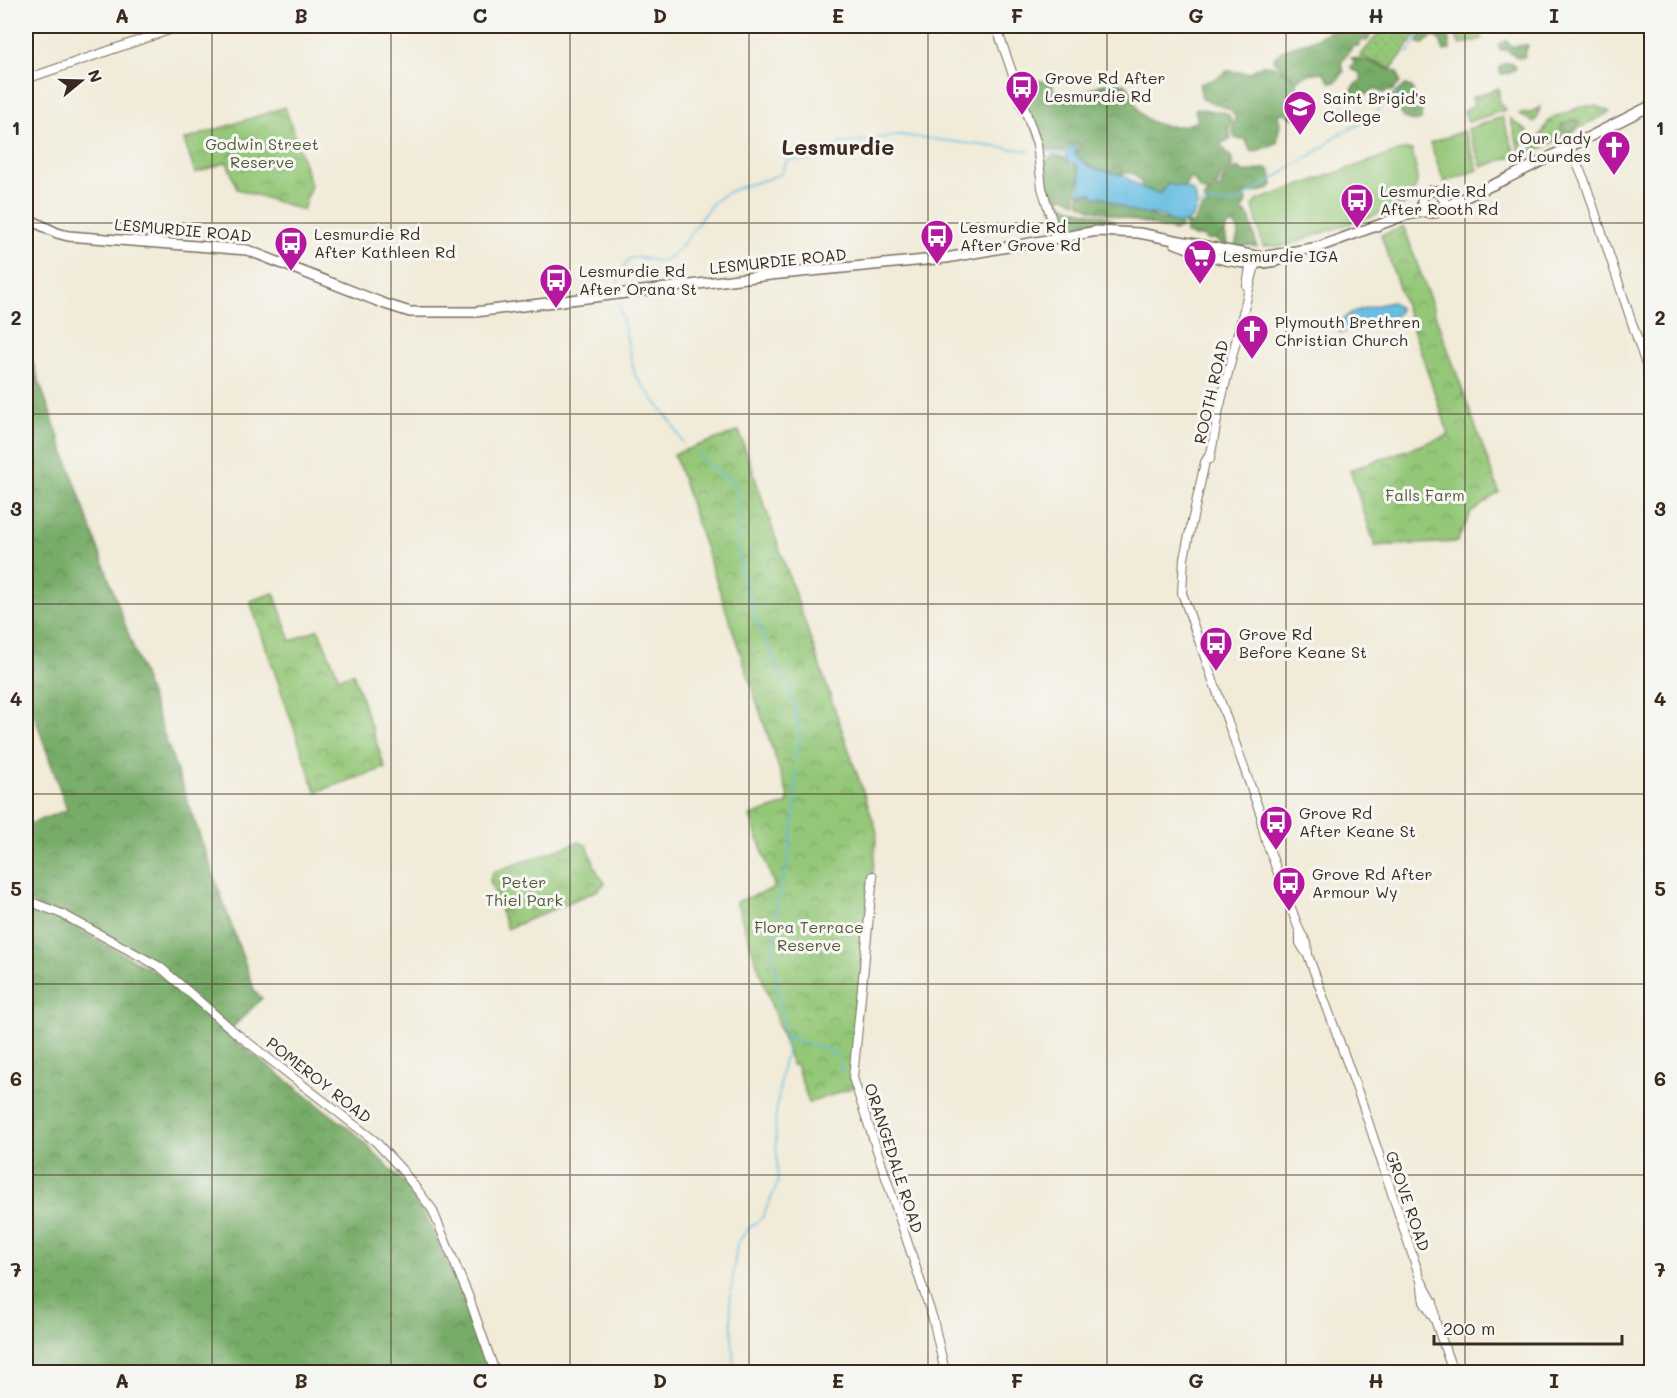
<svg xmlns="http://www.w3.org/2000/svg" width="1677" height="1398" viewBox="0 0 1677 1398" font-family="Mali,sans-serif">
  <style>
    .grass { fill: url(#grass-dots); stroke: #68784b; stroke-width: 1.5 }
    .forest { fill: url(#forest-crowns); stroke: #596b43; stroke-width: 1.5 }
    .park { fill: url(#park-crowns); stroke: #68784b; stroke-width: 1.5 }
    .pitch { fill: #94c778; stroke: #68784b; stroke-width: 1.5 }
    .water { fill: #65bde2; stroke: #507480; stroke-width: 1.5 }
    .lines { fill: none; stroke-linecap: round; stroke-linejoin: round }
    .stream { stroke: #65bde2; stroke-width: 1.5 }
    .tertiary-casing { stroke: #7b6e5f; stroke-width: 10 }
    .secondary-casing { stroke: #7b6e5f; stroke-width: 12 }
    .tertiary { stroke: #fff; stroke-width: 8 }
    .secondary { stroke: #fff; stroke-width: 9 }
    .grid { fill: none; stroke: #3b2a1e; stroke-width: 1.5; stroke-opacity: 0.55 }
    .labels { text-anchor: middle; stroke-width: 6; stroke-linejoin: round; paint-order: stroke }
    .poi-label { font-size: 16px; fill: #3b2a1e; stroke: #f6f6f2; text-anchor: start }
    .park-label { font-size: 16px; fill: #565939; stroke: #f6f6f2 }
    .street-label { font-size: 16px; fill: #3b2a1e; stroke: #f6f6f2 }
    .district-label { font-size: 22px; font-weight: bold; fill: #3b2a1e; stroke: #f6f6f2 }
    .neatline { fill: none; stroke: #3b2a1e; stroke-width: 2 }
    .grid-label { font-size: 20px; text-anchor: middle; font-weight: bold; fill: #3b2a1e }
  </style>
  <defs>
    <pattern id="grass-dots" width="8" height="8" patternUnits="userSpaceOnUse" patternTransform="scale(1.5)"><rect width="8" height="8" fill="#94c778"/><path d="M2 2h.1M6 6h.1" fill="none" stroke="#7aa262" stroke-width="1.8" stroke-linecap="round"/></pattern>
    <pattern id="forest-crowns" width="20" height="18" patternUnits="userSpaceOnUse" patternTransform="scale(1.5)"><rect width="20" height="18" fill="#77ac68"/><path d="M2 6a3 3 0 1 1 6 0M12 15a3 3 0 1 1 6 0" fill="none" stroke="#638c55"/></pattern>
    <pattern id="park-crowns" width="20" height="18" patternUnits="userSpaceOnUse" patternTransform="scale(1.5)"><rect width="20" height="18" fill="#94c778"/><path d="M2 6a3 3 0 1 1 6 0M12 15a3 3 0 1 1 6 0" fill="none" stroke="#7aa262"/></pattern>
  </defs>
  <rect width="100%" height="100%" fill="#f6f6f2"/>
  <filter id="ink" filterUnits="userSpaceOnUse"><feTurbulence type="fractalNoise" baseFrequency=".0167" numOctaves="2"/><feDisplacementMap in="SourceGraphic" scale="12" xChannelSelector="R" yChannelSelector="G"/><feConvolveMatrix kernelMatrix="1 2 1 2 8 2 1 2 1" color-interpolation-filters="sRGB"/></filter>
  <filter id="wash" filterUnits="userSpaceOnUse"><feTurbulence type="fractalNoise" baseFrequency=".008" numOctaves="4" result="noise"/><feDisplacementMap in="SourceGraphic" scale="24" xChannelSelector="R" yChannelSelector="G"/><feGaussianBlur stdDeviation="1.35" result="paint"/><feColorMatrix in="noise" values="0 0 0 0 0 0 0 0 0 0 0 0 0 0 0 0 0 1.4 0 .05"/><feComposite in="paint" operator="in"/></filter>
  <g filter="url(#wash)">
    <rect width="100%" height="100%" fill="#f1ebd8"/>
    <!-- grass -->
    <g class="grass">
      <polygon points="1385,26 1423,26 1391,69 1360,56"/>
      <polygon points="1451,26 1472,26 1474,32 1479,31 1482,39 1460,45"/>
      <polygon points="1499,88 1499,101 1505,110 1468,122 1464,111 1474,105 1472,97"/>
      <polygon points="1583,106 1597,106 1610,112 1529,155 1550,119"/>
      <polygon points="1540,107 1537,118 1533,122 1519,114 1526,112 1528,114"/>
      <polygon points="1510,118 1528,132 1519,150"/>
    </g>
    <!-- forest -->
    <g class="forest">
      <path d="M 1340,26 L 1379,26 L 1377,29 L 1369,29 L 1370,37 L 1367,41 L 1361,40 L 1358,46 L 1353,46 L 1341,63 L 1344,72 L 1336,82 L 1330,82 L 1323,72 L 1309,74 L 1297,80 L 1273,60 C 1283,45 1300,46 1315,39 C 1324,35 1328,29 1340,28 Z"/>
      <polygon points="1423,26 1442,26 1448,34 1450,50 1444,51 1440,40 1433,36 1422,45 1418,44"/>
      <polygon points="1507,41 1511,46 1528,45 1524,57 1518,58 1506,50 1500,50 1498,44"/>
      <path d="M 1351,58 C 1365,58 1384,68 1398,72 L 1400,83 L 1393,90 L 1383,93 L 1375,88 L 1368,94 L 1351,95 L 1353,86 L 1362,79 L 1359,72 L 1352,70 L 1351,66 L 1356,63 Z"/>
      <polygon points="1505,63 1512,63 1516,68 1510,73 1501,74 1499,68"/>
      <path d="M 1262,65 C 1279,64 1299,76 1299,95 L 1292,102 L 1298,113 L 1294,119 L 1285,113 L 1278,114 L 1280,123 L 1277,143 L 1254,152 L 1250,150 L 1245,139 L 1236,139 C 1229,130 1235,126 1235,117 L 1231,110 L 1202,99 L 1199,84 L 1215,79 L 1227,71 L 1249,73 Z"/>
      <path d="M 1029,80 L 1051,82 L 1055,93 L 1067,98 C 1086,93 1104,78 1125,84 C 1134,91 1132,99 1138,109 C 1149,129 1180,129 1198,121 L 1195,110 L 1197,108 L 1226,113 L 1229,115 L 1232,123 L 1229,129 L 1231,139 L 1220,144 L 1232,158 L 1232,172 L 1220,176 L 1217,187 L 1210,187 L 1206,192 L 1200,189 L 1191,176 L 1184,187 L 1168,184 L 1160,194 L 1142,188 L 1141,182 L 1134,174 C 1126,171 1121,175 1114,174 C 1098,172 1087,164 1075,155 L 1080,148 L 1078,144 L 1068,145 L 1065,152 L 1044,149 L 1028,121 L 1019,115 L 1014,105 L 1019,81 Z"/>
      <polygon points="1405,85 1412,87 1415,100 1422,109 1421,120 1415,122 1404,118 1398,108 1389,104 1387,100"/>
      <polygon points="1574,119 1580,123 1572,132 1562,131 1561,125"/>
      <path d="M 1054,155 L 1063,157 L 1070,165 L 1076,165 L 1080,179 L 1076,189 L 1076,202 L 1065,197 L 1060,198 L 1060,201 C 1077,215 1101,210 1115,222 L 1069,226 L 1055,218 L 1042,179 L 1045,176 L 1042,168 L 1047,160 Z"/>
      <polygon points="1237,168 1245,173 1267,168 1271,172 1273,185 1267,190 1248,194 1243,191 1247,201 1242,209 1250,218 1257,247 1249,245 1234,249 1239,232 1235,225 1228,225 1225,233 1227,244 1220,244 1215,239 1208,241 1202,236 1194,237 1186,233 1185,225 1194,222 1202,208 1207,206 1204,197 1210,191 1221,188 1222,178 1233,174"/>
      <path d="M 1092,192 L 1095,198 L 1101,196 C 1126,209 1153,216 1181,225 L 1181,228 L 1174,231 L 1091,209 L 1079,203 L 1079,194 Z"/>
      <polygon points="26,344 255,992 262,998 231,1029 160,967 26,900 26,825 67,810 26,691"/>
      <polygon points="26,906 41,909 174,982 223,1031 356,1134 418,1198 471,1315 490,1372 26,1372"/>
    </g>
    <!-- park -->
    <g class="park">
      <polygon points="285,107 311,185 303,210 237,189 227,162 195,173 184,140"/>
      <polygon points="1404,227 1499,492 1471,513 1457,542 1375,546 1350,470 1449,435 1381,235"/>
      <polygon points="739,431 877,832 853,1078 855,1087 809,1103 796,1065 792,1065 736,902 775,888 750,816 786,804 789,799 674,454"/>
      <polygon points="274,593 291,641 318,629 339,678 353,673 385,768 316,792 250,601"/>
      <polygon points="579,842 587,845 598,874 605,883 598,890 507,929 490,880 493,872"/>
    </g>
    <!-- pitch -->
    <g class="pitch">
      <polygon points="1502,117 1516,155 1482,167 1468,129"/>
      <polygon points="1464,131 1478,170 1444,182 1430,143"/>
      <path d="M 1402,150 L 1412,150 C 1417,174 1423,185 1404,205 L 1284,246 L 1263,246 L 1253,206 L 1258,200 Z"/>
    </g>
    <!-- water -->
    <g class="water">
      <path d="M 1070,146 L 1077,147 L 1075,155 L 1091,168 L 1123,175 L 1143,189 L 1161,194 L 1168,184 C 1175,186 1189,186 1194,193 C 1200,204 1195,222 1181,224 C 1174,225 1170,220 1164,217 C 1157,213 1145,214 1138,213 C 1125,210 1111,201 1101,196 L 1095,198 L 1092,193 L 1080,193 L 1078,191 C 1083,180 1081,173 1076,163 L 1069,162 L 1066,157 Z"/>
      <path d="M 1392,302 L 1400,309 L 1397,315 L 1341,333 L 1336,328 C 1344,310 1374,306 1392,302 Z"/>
    </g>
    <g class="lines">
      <!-- stream -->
      <g class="stream">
        <polyline points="1408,53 1426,26"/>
        <polyline points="1049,152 1066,154"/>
        <path d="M 1196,208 C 1207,198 1224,206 1237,202 L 1322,148 L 1339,134 L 1368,120 L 1384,104 L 1402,93"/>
        <path d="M 618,288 L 618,276 L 629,259 L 638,257 L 661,262 C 687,250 694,223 713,203 C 731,185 759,184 781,174 L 787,160 L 811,160 L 825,156 L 839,144 L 899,135 L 1029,151"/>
        <polyline points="619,304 635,375 672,423 683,443"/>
        <polyline points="696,453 714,470 735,483 739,498 738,548 741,572 759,627 793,701 800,741 794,760"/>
        <polyline points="786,1037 827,1049 838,1057"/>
        <polyline points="840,1062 843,1072"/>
        <polyline points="734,1372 730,1300 737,1244 749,1228 762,1218 778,1183 775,1121 783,1062 787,1054 773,949 777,904 788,860 795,812 796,770"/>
      </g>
    </g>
  </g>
  <g filter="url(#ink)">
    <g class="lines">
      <defs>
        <g id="tertiary">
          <polyline points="996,26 1037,144 1042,188 1057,236"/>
          <polyline points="26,79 181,26"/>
          <polyline points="1569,147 1584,179 1652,383"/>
          <polyline points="1247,286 1251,260"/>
          <polyline points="1210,454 1205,462 1184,558 1182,593 1264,824"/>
          <polyline points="1210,459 1219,409 1255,265 1254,258"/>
          <polyline points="1261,820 1266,841 1300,932 1307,943 1308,955 1363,1106 1421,1281 1424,1302 1435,1320 1453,1372"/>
          <polyline points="873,876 853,1078 933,1319 945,1372"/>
          <polyline points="26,900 62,914 160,967 237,1034 375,1141 402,1170 432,1209 468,1295 495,1372"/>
          <polyline points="1300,932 1300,943 1307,954"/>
          <polyline points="1422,1282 1433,1302 1435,1318"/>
        </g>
        <g id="secondary">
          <circle cx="1433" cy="202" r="11"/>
          <polyline points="1444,207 1508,178 1652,105"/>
          <polyline points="26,218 57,233 68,236 247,250 385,304 410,312 475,312 770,275 946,258 1097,231 1139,233 1261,257 1319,247"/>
          <path d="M 1175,243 C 1209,256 1246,271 1283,259"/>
          <polyline points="1313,249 1403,216 1427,211"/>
        </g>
      </defs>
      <!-- tertiary casing -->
      <use href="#tertiary" class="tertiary-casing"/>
      <!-- secondary casing -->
      <use href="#secondary" class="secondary-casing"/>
      <!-- tertiary -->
      <use href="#tertiary" class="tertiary"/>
      <!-- secondary -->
      <use href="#secondary" class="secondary"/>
    </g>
  </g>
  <!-- grid -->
  <path class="grid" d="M 212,26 L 212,1372M 391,26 L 391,1372M 570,26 L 570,1372M 749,26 L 749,1372M 928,26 L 928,1372M 1107,26 L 1107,1372M 1286,26 L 1286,1372M 1465,26 L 1465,1372M 26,223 L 1652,223M 26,414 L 1652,414M 26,604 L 1652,604M 26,794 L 1652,794M 26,984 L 1652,984M 26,1175 L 1652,1175"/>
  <!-- icons -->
  <defs>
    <symbol id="bus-pin" viewBox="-11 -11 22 30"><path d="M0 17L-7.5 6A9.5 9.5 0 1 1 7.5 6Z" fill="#b5179e" stroke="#f6f6f2"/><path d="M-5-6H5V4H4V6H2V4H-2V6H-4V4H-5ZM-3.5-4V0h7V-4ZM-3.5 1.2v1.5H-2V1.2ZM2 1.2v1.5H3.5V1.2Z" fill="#fff"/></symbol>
    <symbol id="school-pin" viewBox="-11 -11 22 30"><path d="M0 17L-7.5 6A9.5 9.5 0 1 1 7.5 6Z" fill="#b5179e" stroke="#f6f6f2"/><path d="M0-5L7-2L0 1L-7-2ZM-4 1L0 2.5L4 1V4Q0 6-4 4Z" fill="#fff"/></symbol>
    <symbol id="church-pin" viewBox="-11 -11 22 30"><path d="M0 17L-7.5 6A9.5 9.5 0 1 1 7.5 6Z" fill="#b5179e" stroke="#f6f6f2"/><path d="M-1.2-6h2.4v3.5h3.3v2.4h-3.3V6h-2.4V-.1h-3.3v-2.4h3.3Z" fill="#fff"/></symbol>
    <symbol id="supermarket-pin" viewBox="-11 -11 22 30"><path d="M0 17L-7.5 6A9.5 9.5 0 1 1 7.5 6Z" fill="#b5179e" stroke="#f6f6f2"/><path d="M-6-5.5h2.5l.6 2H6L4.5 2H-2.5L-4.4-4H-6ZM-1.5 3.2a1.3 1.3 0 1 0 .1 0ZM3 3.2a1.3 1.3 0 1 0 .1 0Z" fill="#fff"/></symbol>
  </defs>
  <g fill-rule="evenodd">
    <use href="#bus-pin" x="1003" y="68" width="38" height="52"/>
    <use href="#school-pin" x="1281" y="88" width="38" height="52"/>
    <use href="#church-pin" x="1595" y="128" width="38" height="52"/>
    <use href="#bus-pin" x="1338" y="181" width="38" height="52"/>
    <use href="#bus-pin" x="918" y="217" width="38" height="52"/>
    <use href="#bus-pin" x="272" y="224" width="38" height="52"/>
    <use href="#supermarket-pin" x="1181" y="237" width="38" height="52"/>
    <use href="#bus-pin" x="537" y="261" width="38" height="52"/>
    <use href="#church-pin" x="1233" y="312" width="38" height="52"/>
    <use href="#bus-pin" x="1197" y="624" width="38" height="52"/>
    <use href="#bus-pin" x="1257" y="803" width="38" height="52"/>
    <use href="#bus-pin" x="1270" y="864" width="38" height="52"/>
  </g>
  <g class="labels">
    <!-- poi labels -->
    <g class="poi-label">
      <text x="1045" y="84">Grove Rd After<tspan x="1045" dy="18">Lesmurdie Rd</tspan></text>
      <text x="1323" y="104">Saint Brigid's<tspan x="1323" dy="18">College</tspan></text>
      <text x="1591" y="144" text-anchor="end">Our Lady<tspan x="1591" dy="18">of Lourdes</tspan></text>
      <text x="1380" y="197">Lesmurdie Rd<tspan x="1380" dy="18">After Rooth Rd</tspan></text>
      <text x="960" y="233">Lesmurdie Rd<tspan x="960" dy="18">After Grove Rd</tspan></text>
      <text x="314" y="240">Lesmurdie Rd<tspan x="314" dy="18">After Kathleen Rd</tspan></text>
      <text x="1223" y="262">Lesmurdie IGA</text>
      <text x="579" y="277">Lesmurdie Rd<tspan x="579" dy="18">After Orana St</tspan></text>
      <text x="1275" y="328">Plymouth Brethren<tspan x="1275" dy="18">Christian Church</tspan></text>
      <text x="1239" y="640">Grove Rd<tspan x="1239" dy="18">Before Keane St</tspan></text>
      <text x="1299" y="819">Grove Rd<tspan x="1299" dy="18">After Keane St</tspan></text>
      <text x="1312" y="880">Grove Rd After<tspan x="1312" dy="18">Armour Wy</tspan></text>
    </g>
    <!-- park labels -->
    <g class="park-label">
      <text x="262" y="150">Godwin Street<tspan x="262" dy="18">Reserve</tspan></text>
      <text x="1425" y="501">Falls Farm</text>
      <text x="524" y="888">Peter<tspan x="524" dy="18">Thiel Park</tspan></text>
      <text x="809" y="933">Flora Terrace<tspan x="809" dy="18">Reserve</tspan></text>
    </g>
    <!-- street labels -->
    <g class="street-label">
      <text transform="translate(183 230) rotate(5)" y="6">LESMURDIE ROAD</text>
      <text transform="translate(778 261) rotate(-6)" y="6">LESMURDIE ROAD</text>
      <text transform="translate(1211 392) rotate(-77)" y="6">ROOTH ROAD</text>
      <text transform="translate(319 1080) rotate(38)" y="6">POMEROY ROAD</text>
      <text transform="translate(894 1158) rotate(72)" y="6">ORANGEDALE ROAD</text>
      <text transform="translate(1408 1201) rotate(71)" y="6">GROVE ROAD</text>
    </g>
    <!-- district labels -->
    <g class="district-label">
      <text x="838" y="155">Lesmurdie</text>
    </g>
  </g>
  <!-- margin -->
  <rect width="1677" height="1398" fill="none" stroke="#f6f6f2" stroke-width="66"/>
  <!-- north arrow -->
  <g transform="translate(81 81) rotate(71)" stroke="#f6f6f2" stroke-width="4.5" paint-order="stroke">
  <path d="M0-4.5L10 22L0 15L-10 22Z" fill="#3b2a1e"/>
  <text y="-9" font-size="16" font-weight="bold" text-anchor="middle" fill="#3b2a1e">N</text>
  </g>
  <!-- scale -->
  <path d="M1434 1335v9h188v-9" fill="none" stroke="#3b2a1e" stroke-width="3"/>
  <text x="1443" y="1335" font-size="18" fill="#3b2a1e" stroke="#f6f6f2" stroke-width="4.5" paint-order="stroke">200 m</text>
  <rect x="33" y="33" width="1611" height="1332" class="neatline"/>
  <g class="grid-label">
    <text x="122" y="23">A</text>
    <text x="301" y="23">B</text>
    <text x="480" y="23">C</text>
    <text x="660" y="23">D</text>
    <text x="838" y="23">E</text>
    <text x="1017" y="23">F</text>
    <text x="1196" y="23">G</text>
    <text x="1376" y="23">H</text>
    <text x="1554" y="23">I</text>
    <text x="16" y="135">1</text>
    <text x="1660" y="135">1</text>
    <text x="16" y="325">2</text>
    <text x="1660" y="325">2</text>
    <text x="16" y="516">3</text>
    <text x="1660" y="516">3</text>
    <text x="16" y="706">4</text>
    <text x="1660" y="706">4</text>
    <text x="16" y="896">5</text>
    <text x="1660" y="896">5</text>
    <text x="16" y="1086">6</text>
    <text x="1660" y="1086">6</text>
    <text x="16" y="1277">7</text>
    <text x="1660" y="1277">7</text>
    <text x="122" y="1388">A</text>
    <text x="301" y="1388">B</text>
    <text x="480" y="1388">C</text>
    <text x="660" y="1388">D</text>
    <text x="838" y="1388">E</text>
    <text x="1017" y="1388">F</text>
    <text x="1196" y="1388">G</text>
    <text x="1376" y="1388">H</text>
    <text x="1554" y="1388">I</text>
  </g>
</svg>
